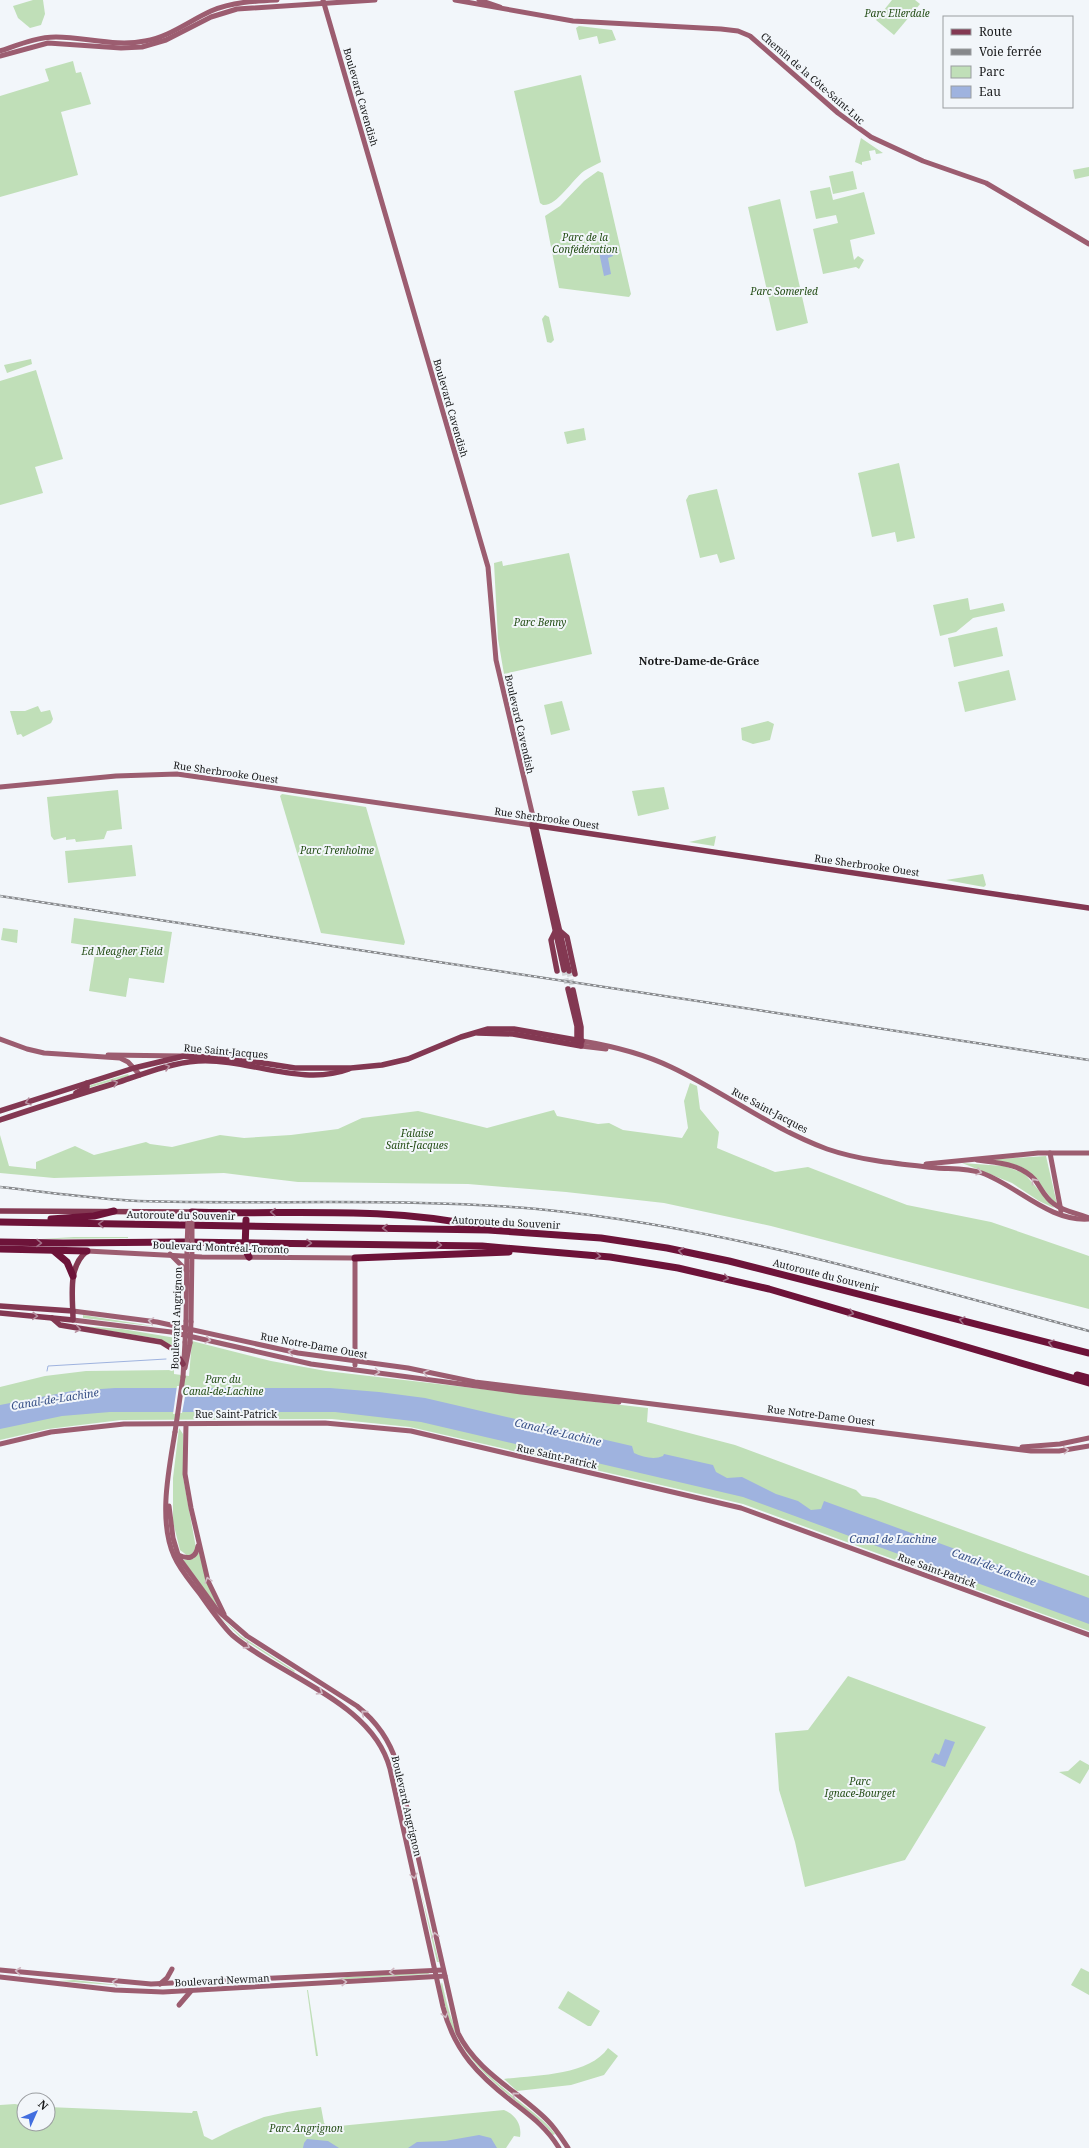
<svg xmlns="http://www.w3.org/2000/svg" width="1089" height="2148" viewBox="0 0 1089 2148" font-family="'Noto Serif',serif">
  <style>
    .green { fill: #c0dfb8 }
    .water { fill: #9fb3df }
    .pier { fill: #f2f6fa }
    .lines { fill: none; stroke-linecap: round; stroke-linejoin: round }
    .stream { stroke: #9fb3df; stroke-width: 1 }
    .primary-tunnel { stroke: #d1d5d8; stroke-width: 5.5; stroke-dasharray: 5.5 3; stroke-linecap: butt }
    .secondary { stroke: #9c5d70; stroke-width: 5 }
    .primary { stroke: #833852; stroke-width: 5.5 }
    .motorway { stroke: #6d1339; stroke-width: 7 }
    .rail-casing { stroke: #86888b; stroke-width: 2.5 }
    .rail { stroke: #f2f6fa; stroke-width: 1; stroke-dasharray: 3; stroke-linecap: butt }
    .secondary-bridge { stroke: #9c5d70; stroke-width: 5 }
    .motorway-bridge { stroke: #6d1339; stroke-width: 7 }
    .oneway { stroke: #b58e9e }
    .oneway2 { stroke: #d0b9c3 }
    .oneway3 { stroke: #a26e86 }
    .labels { text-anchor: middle; stroke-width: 4; stroke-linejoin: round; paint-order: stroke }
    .park-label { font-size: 10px; font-style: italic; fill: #254e17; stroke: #f2f6fa }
    .street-label { font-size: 10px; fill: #161718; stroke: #f2f6fa }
    .neighbourhood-label { font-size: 11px; font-weight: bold; fill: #161718; stroke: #f2f6fa }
    .water-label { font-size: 11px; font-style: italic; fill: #364f86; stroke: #f2f6fa }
  </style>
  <rect width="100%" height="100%" fill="#f2f6fa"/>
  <!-- green -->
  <g class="green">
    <polygon points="33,0 43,0 45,14 41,25 30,28 18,18 13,6"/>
    <polygon points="892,0 915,0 920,4 894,35 876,20"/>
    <polygon points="579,26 612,30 616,40 599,44 597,36 579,40 576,28"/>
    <polygon points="73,61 76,73 81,72 91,104 61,112 78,175 0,197 0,96 49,81 45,69"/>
    <path d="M 581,75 L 601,162 C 595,165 589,168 584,171 C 572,180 557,206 543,205 L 540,203 L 514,91 Z"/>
    <polygon points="861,138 883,153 876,154 875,150 869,151 871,160 862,162 862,165 855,162"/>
    <polygon points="1089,167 1089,176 1075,179 1073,170"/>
    <polygon points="598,171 603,173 631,294 629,297 559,288 545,216 560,206 584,181"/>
    <polygon points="853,171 857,189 833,194 829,176"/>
    <polygon points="830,187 833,200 864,192 875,234 850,240 854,260 858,256 864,260 859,269 856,267 823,274 813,229 838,223 836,215 816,219 810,191"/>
    <polygon points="780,199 808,323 777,331 776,330 748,207"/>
    <polygon points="545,315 549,317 554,340 551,343 547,342 542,319"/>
    <polygon points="31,359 32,364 7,373 4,365"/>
    <polygon points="36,370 63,459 35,467 43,493 0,505 0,381"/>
    <polygon points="584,428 586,440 567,444 564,432"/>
    <polygon points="899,463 915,538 897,542 895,532 872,537 858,473"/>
    <polygon points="717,489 735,559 720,563 717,554 700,558 686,500 689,495"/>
    <polygon points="569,553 592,654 504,674 498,639 494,563 502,561 503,566"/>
    <polygon points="968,598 970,610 1003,603 1005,611 973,618 956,632 940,636 933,605"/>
    <polygon points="997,627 1003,656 954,667 948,638"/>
    <polygon points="1009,670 1016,700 965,712 958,682"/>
    <polygon points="562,701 570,730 551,735 544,705"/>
    <polygon points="38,706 41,712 50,710 53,719 51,723 23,737 21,734 17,735 10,711 25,711"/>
    <polygon points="768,721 774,724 770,740 753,744 742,740 741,728"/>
    <polygon points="664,787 669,809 638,816 632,791"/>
    <polygon points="118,790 122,829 107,831 104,839 76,842 75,839 66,840 66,837 54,840 51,836 47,797"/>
    <polygon points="282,794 366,807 405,942 404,945 321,933 280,796"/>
    <polygon points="716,836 714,846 689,842"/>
    <polygon points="132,845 136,876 68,883 65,851"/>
    <polygon points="983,874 986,885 984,887 946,880"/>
    <polygon points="74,918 172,932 164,983 129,978 126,997 89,991 96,947 71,943"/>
    <polygon points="3,928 18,930 17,943 1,940"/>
    <polygon points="128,1074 129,1076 88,1088 91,1085"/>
    <polygon points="690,1083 697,1086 700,1109 719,1132 717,1148 775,1172 808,1167 907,1205 991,1222 1089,1256 1089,1309 771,1226 664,1203 566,1192 468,1184 298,1182 224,1173 54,1178 0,1173 0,1135 9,1166 36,1169 36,1162 75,1146 94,1155 146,1142 150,1144 172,1147 220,1135 244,1138 291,1135 338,1129 362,1118 418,1111 487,1128 554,1110 557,1116 598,1124 609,1123 623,1130 682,1138 688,1128 684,1101"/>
    <path d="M 1046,1156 L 1057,1204 C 1049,1197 1044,1188 1037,1180 C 1024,1162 1003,1162 983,1160 Z"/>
    <polygon points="962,1163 1004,1166 1024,1173 1054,1208 1039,1201 1012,1183"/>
    <polygon points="74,1237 128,1237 128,1238 41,1239"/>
    <polygon points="83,1315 159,1327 83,1318"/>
    <polygon points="80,1326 122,1329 176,1338 176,1340 179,1341 178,1350 181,1350 181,1354 171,1345 160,1339"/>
    <polygon points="192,1341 271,1361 326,1371 648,1408 647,1422 735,1445 856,1490 862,1496 875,1498 1089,1576 1089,1631 743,1504 410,1427 332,1419 121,1420 48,1429 0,1440 0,1387 45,1376 86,1371 174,1370 174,1374 189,1376"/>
    <polygon points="179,1428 183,1434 183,1477 196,1548 191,1555 188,1556 180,1550 173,1522 173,1478"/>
    <polygon points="199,1552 207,1582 218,1608 183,1560 193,1559"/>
    <polygon points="217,1614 241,1636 295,1671 294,1672 241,1638"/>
    <polygon points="848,1676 986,1727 905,1860 805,1887 795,1842 779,1790 775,1733 808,1730"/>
    <polygon points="1080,1760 1089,1765 1089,1769 1080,1784 1059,1772 1068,1771"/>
    <polygon points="419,1884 439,1962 437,1962"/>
    <polygon points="1081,1968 1089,1972 1089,1995 1071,1985"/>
    <polygon points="428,1972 429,1974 331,1980 347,1977"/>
    <polygon points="74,1980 126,1986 59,1981"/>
    <path d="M 442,1982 C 455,2045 470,2061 519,2101 C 532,2112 545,2120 555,2134 L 553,2135 C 543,2121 530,2113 517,2102 C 483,2074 456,2050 445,2005 C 444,1999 439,1987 442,1982 Z"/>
    <polygon points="307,1990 308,1990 318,2056 316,2056"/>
    <polygon points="568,1991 600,2011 591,2026 588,2026 558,2008"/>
    <path d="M 608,2048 L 618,2056 L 604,2075 L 571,2085 L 517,2091 L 504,2079 C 535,2075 589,2076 608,2048 Z"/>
    <path d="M 15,2104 L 24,2106 L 24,2124 L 48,2124 L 48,2107 L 192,2113 L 193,2111 L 197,2111 L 204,2136 L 212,2140 L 234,2129 L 264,2117 L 287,2112 L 321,2107 L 324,2123 L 329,2127 L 504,2110 C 516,2115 522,2125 520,2137 L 514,2136 L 506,2148 L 0,2148 L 0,2105 Z"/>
  </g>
  <!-- water -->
  <g class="water">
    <polygon points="612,249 613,256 608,258 611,274 604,276 599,252"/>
    <path d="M 115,1388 L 330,1388 L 379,1392 L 425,1398 L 632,1446 L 634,1453 C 643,1457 654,1460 663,1456 L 664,1454 L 713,1465 L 716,1472 L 727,1478 L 742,1477 L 776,1494 L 798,1501 L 811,1510 L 821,1509 L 824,1501 L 1089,1598 L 1089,1624 L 743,1497 L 421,1422 L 335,1412 L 110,1412 L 62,1416 L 0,1429 L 0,1405 L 72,1391 Z"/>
    <polygon points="945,1739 955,1742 945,1767 931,1762 935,1753 939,1755"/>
    <polygon points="479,2135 491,2138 497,2148 408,2148 417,2142 445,2141"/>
    <polygon points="307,2139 328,2141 339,2148 303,2148 304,2143"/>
  </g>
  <!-- pier -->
  <polygon class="pier" points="177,1386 187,1386 182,1413 173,1414"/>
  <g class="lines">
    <!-- stream -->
    <polyline class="stream" points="47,1371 48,1366 166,1359"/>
    <!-- primary-tunnel -->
    <g class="primary-tunnel">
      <polyline points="564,970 568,989"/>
      <polyline points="569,971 573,990"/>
    </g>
    <!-- secondary -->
    <g class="secondary">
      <polyline points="323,0 488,567 496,660 535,825"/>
      <polyline points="455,0 573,21 721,29 738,31 750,36 838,113 871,137 923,161 986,183 1089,244"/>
      <polyline points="479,0 500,7"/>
      <path d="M 0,51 C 18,45 37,37 56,37 C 86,37 115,47 145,41 C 169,37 189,21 211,11 C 232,2 255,1 277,0"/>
      <polyline points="0,56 48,43 121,48 142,47 166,40 211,17 237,9 375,0"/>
      <polyline points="0,787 116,776 177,774 532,825 532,821"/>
      <polyline points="0,1039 27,1049 44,1053 120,1058 128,1062 140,1075"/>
      <path d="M 582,1041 C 612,1046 644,1054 671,1067 C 724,1092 772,1129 827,1149 C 862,1161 900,1164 937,1168 C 952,1169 967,1168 982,1173 C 1018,1186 1049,1222 1089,1219"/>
      <polyline points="581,1046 606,1049"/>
      <polyline points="108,1055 182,1056"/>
      <polyline points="1050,1153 1061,1211"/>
      <path d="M 977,1160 C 997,1163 1020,1163 1035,1180 C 1041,1188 1045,1198 1054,1204 C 1065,1212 1077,1213 1089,1218"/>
      <polyline points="926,1164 1038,1153 1089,1153"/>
      <polyline points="87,1251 202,1257 355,1258 355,1365"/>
      <polyline points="170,1254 187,1271"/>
      <polyline points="73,1311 157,1322 298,1353 408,1368 475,1382 1031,1451 1059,1451 1089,1446"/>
      <polyline points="73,1320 171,1332 311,1364 521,1392 619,1402"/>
      <polyline points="186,1321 187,1248"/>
      <polyline points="191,1322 192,1249"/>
      <polyline points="185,1368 190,1343"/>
      <polyline points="183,1377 185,1342"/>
      <polyline points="186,1424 185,1474 191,1508 208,1581 224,1614"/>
      <path d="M 175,1432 C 169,1469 158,1520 174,1556 C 180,1570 191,1582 200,1594 C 210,1608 220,1623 232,1635 C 281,1677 373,1702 390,1769 L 443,2007 C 454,2051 479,2076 514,2103 C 532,2117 547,2128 559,2148"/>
      <polyline points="0,1444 51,1432 124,1424 325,1423 411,1431 741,1508 1089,1635"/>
      <polyline points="1022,1447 1060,1444 1089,1438"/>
      <path d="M 169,1506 L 173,1538 L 179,1558 L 217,1610 L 247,1636 L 357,1706 C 376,1721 390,1741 397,1764 L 458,2033 C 477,2072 518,2091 548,2121 C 556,2129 562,2139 568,2148"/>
      <path d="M 178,1555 C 189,1560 196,1558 198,1546"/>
      <polyline points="0,1970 151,1984 443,1970"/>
      <polyline points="0,1977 115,1990 163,1992 445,1976"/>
      <polyline points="160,1984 167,1978 172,1969"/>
      <polyline points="179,2005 191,1991"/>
    </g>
    <!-- primary -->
    <g class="primary">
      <polyline points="535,825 569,971"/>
      <polyline points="560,931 567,937 575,974"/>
      <polyline points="555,932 551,940 557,971"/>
      <polyline points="564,970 532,825 1089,908"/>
      <polyline points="568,989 577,1026 577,1044"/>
      <polyline points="478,1033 513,1034 581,1046 581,1027 573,990"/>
      <polyline points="76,1093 87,1087 87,1083"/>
      <polyline points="0,1111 134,1068 184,1056 231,1058 295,1068 351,1068 382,1065 408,1059 461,1037 488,1029 514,1029 582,1041"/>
      <path d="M 0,1120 C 38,1107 77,1095 116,1083 C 143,1074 170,1063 198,1061 C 248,1058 301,1087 349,1069"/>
      <polyline points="0,1211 192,1212"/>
      <polyline points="0,1306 73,1311"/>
      <path d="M 0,1313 L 73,1320 C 73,1297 67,1267 87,1251"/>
      <polyline points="52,1318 60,1325 161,1342 174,1350 183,1364"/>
    </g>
    <!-- motorway -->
    <g class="motorway">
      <path d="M 192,1212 C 287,1215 384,1206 477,1226"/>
      <polyline points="51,1219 94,1216 114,1211"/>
      <polyline points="0,1222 488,1230 601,1238 667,1248 729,1261 1089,1353"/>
      <polyline points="0,1242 63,1243 183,1242 482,1246 610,1257 678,1268 769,1289 1089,1383"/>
      <polyline points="0,1249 87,1251"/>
      <polyline points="245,1249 249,1257"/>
      <polyline points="54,1251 67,1262 73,1276"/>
      <polyline points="355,1258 509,1252"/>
      <polyline points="1077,1375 1089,1378"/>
    </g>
    <defs>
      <g id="rail">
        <polyline points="0,896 1089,1060"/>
        <path d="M 0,1187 C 46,1192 92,1199 138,1201 C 271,1205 405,1197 537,1209 C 726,1227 907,1282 1089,1331"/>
      </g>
    </defs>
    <!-- rail casing -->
    <use href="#rail" class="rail-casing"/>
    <!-- rail -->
    <use href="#rail" class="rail"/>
    <!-- secondary-bridge -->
    <g class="secondary-bridge">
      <polyline points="187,1248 188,1219"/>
      <polyline points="192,1249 192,1219"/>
      <polyline points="185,1342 186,1321"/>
      <polyline points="190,1343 191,1322"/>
      <polyline points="175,1432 183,1377"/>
    </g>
    <!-- motorway-bridge -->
    <polyline class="motorway-bridge" points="245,1249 246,1220"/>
  </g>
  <!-- one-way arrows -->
  <defs><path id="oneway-chevron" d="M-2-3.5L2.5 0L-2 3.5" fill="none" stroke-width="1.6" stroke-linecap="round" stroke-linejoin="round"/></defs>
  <g class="oneway">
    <use href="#oneway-chevron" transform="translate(167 1067) rotate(-15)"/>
    <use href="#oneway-chevron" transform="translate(115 1083) rotate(-18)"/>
    <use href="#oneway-chevron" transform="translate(28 1102) rotate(163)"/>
    <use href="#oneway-chevron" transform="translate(35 1316) rotate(4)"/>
    <use href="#oneway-chevron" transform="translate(78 1329) rotate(10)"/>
  </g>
  <g class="oneway2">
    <use href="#oneway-chevron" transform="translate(979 1172) rotate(17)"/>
    <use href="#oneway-chevron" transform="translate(1034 1181) rotate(-129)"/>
    <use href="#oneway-chevron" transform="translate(151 1321) rotate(-170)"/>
    <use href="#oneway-chevron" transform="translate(208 1340) rotate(13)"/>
    <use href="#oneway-chevron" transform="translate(291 1352) rotate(-168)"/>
    <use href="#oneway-chevron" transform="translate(377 1372) rotate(7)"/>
    <use href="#oneway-chevron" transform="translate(426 1373) rotate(-165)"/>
    <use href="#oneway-chevron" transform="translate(1066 1450) rotate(-7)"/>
    <use href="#oneway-chevron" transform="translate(208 1580) rotate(-107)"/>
    <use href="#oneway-chevron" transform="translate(247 1646) rotate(33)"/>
    <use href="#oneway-chevron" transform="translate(320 1692) rotate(32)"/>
    <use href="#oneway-chevron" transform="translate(364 1713) rotate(-139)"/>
    <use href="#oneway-chevron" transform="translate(414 1876) rotate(77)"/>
    <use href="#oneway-chevron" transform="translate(435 1935) rotate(-103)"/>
    <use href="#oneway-chevron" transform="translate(18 1971) rotate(-174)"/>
    <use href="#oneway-chevron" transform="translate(392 1972) rotate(177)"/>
    <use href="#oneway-chevron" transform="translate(115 1982) rotate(-174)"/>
    <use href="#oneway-chevron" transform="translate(344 1982) rotate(-3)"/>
    <use href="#oneway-chevron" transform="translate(445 2015) rotate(76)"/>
    <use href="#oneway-chevron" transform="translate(515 2095) rotate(-140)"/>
  </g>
  <g class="oneway3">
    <use href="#oneway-chevron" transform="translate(273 1212) rotate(-179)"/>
    <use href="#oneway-chevron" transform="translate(101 1224) rotate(-179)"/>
    <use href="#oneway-chevron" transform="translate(385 1228) rotate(-180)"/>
    <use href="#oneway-chevron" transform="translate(39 1243) rotate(1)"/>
    <use href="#oneway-chevron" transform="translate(309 1243) rotate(1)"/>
    <use href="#oneway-chevron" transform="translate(439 1245) rotate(1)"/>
    <use href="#oneway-chevron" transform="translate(681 1251) rotate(-169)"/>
    <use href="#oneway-chevron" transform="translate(598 1256) rotate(7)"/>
    <use href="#oneway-chevron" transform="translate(726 1278) rotate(13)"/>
    <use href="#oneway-chevron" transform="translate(851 1313) rotate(16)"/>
    <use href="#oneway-chevron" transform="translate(962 1320) rotate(-166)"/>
    <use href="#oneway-chevron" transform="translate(1051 1343) rotate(-165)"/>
  </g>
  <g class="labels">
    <!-- park labels -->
    <g class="park-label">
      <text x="897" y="17">Parc Ellerdale</text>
      <text x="585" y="241">Parc de la<tspan x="585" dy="12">Confédération</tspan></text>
      <text x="784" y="295">Parc Somerled</text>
      <text x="540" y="626">Parc Benny</text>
      <text x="337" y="854">Parc Trenholme</text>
      <text x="122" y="955">Ed Meagher Field</text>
      <text x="417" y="1137">Falaise<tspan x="417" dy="12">Saint-Jacques</tspan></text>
      <text x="223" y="1383">Parc du<tspan x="223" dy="12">Canal-de-Lachine</tspan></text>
      <text x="860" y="1785">Parc<tspan x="860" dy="12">Ignace-Bourget</tspan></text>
      <text x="306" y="2132">Parc Angrignon</text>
    </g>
    <!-- street labels -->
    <g class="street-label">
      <text transform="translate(813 78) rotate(41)" y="4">Chemin de la Côte-Saint-Luc</text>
      <text transform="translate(361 97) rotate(74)" y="4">Boulevard Cavendish</text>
      <text transform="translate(451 408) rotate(74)" y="4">Boulevard Cavendish</text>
      <text transform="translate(520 724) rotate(77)" y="4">Boulevard Cavendish</text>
      <text transform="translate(226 772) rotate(8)" y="4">Rue Sherbrooke Ouest</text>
      <text transform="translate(547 818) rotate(8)" y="4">Rue Sherbrooke Ouest</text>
      <text transform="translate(867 865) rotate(8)" y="4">Rue Sherbrooke Ouest</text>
      <text transform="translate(226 1051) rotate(5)" y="4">Rue Saint-Jacques</text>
      <text transform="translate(770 1110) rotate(28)" y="4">Rue Saint-Jacques</text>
      <text transform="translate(181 1215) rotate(1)" y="4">Autoroute du Souvenir</text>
      <text transform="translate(506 1222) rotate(3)" y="4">Autoroute du Souvenir</text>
      <text transform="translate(221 1247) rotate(2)" y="4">Boulevard Montréal-Toronto</text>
      <text transform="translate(826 1275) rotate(14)" y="4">Autoroute du Souvenir</text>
      <text transform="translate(176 1318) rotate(-88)" y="4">Boulevard Angrignon</text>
      <text transform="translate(314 1345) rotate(10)" y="4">Rue Notre-Dame Ouest</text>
      <text x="236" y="1418">Rue Saint-Patrick</text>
      <text transform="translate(821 1415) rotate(7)" y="4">Rue Notre-Dame Ouest</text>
      <text transform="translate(557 1456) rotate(13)" y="4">Rue Saint-Patrick</text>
      <text transform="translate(937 1570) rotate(20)" y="4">Rue Saint-Patrick</text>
      <text transform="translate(407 1806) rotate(77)" y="4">Boulevard Angrignon</text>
      <text transform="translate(222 1980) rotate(-3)" y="4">Boulevard Newman</text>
    </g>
    <!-- neighbourhood labels -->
    <g class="neighbourhood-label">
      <text x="699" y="665">Notre-Dame-de-Grâce</text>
    </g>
    <!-- water labels -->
    <g class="water-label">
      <text transform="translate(55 1399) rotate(-9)" y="4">Canal-de-Lachine</text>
      <text transform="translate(558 1432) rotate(13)" y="4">Canal-de-Lachine</text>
      <text x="893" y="1543">Canal de Lachine</text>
      <text transform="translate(994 1567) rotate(20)" y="4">Canal-de-Lachine</text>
    </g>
  </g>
  <!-- legend -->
  <rect x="943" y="16" width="130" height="92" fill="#f2f6fa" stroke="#9a9da0"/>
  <rect x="951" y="29" width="20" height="6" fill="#833852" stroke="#9a9da0"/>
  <text x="979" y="36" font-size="12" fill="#161718">Route</text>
  <rect x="951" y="49" width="20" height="6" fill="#86888b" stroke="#9a9da0"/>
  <text x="979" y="56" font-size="12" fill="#161718">Voie ferrée</text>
  <rect x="951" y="66" width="20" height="12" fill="#c0dfb8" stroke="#9a9da0"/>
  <text x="979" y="76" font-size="12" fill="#161718">Parc</text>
  <rect x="951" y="86" width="20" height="12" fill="#9fb3df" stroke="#9a9da0"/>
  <text x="979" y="96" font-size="12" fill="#161718">Eau</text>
  <!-- north arrow -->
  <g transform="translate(36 2112) rotate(45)"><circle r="19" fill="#f2f6fa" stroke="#9a9da0"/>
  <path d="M0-3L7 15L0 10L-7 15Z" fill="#426edf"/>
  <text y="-6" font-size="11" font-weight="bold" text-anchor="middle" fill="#161718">N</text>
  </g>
</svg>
